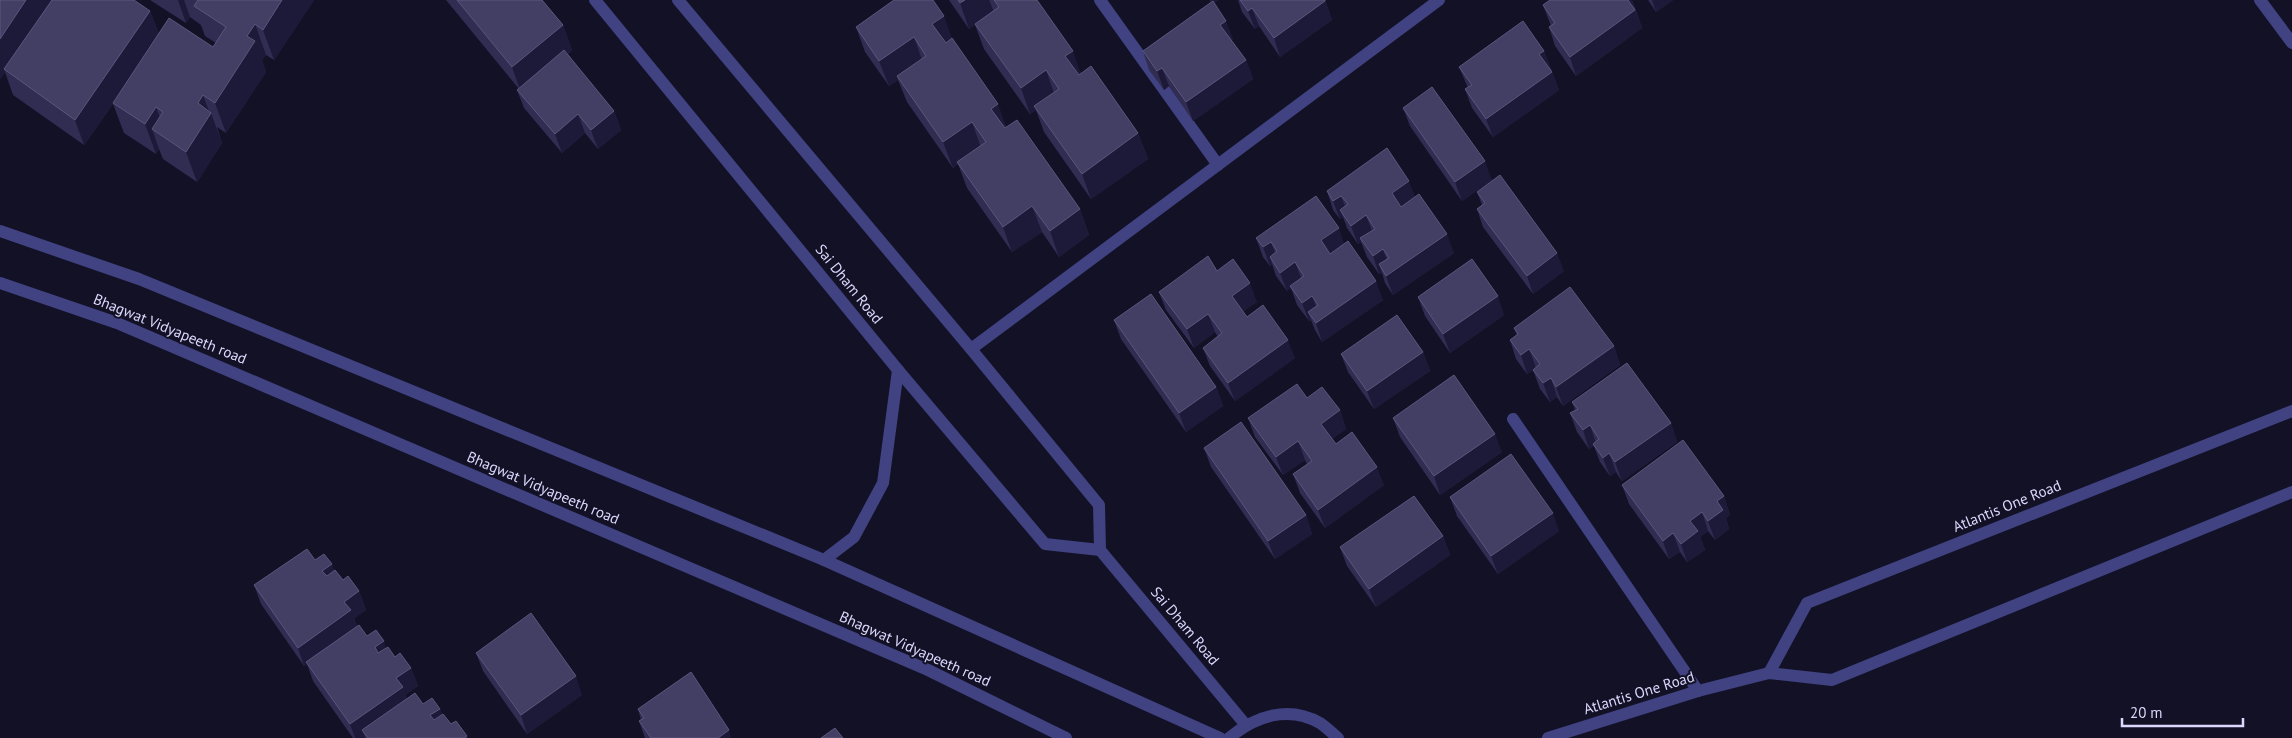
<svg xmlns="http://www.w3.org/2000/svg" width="2292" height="738" viewBox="0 0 2292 738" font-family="'PT Sans',sans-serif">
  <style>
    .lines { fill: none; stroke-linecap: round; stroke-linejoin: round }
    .minor { stroke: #404281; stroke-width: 12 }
    .tertiary { stroke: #404281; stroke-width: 12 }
    .wall { fill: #302c52 }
    .shaded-wall { fill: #1d1939 }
    .building { fill: #423e64; stroke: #5a567c }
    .labels { text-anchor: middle; stroke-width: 4; stroke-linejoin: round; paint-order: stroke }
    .street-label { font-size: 15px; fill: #dad8fc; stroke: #131126 }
  </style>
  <rect width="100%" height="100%" fill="#131126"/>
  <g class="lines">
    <!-- minor -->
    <g class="minor">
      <polyline points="595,0 898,370 1045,544 1100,550"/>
      <polyline points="678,0 971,349 1099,505 1100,550 1245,724"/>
      <polyline points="1100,0 1218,165"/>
      <polyline points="2260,0 2292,43"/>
      <polyline points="971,349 1439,0"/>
      <polyline points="1513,419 1698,691"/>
      <polyline points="824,560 854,537 883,483 898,370"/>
    </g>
    <!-- tertiary -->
    <g class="tertiary">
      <polyline points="0,231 139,279 824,560 1220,738"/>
      <polyline points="0,283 117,323 928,670 1066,738"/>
      <polyline points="1769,673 1807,603 2292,411"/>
      <path d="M 1229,738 C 1255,716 1288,705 1320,723 C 1326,727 1332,733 1338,738"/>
      <polyline points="1548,738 1698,691 1769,673 1832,680 2292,492"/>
    </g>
  </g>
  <!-- wall -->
  <g class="wall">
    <polygon points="0,0 150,11 159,34 213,47 216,43 205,36 201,25 190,17 186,23 150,0 314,0 274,60 266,55 262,60 266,72 226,133 217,127 222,143 197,182 163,159 159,149 156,154 124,133 113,104 84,145 13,95 5,72 0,79"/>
    <polygon points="446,0 542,0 563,25 572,50 567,55 614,111 621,130 598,149 585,133 562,153 524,108 517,90 519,89"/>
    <polygon points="949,0 1037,0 1081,73 1138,133 1148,159 1091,199 1044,132 1036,110 1030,114 984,49 975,25 969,29"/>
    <polygon points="1210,0 1218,0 1214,3 1233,39 1231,40 1246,60 1253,79 1193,121 1169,86 1164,90 1149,70 1143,51 1211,2"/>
    <polygon points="1238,0 1325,0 1332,20 1280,57 1259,26 1255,29 1242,12"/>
    <polygon points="1550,0 1632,0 1642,28 1576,76 1555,46 1549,27 1551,26 1543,5"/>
    <polygon points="1648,0 1673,0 1656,12"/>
    <polygon points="856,27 953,39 1007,127 1080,209 1089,235 1059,257 1042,232 1012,252 967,188 958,164 953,168 907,102 898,80 889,86 865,52"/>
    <polygon points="1544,51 1559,90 1493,137 1472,108 1465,89 1468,88 1459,67"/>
    <polygon points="1403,108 1492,180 1462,201 1410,126"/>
    <polygon points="1327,191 1415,196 1454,253 1393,295 1385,283 1382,273 1379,274 1367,257 1361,242 1358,244 1347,228 1343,217 1340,219 1333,210"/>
    <polygon points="1477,192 1564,271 1533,294 1483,227 1477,209 1482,205"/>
    <polygon points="1256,238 1344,244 1383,300 1322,342 1315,330 1311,320 1309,321 1297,305 1291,288 1287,291 1276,276 1272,264 1270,266 1263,257"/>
    <polygon points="1217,271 1257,302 1243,311 1247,317 1295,358 1235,401 1210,366 1203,348 1218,337 1215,332 1194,348 1166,310 1159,292"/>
    <polygon points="1418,297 1504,315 1450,353 1425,316"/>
    <polygon points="1114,320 1216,387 1223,406 1186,432 1121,339"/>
    <polygon points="1514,328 1614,346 1620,365 1563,406 1557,397 1550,402 1540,389 1533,370 1527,374 1516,359 1510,340 1517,335"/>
    <polygon points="1423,352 1430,371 1374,409 1348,372 1341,354"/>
    <polygon points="1307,398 1340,410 1346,429 1332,439 1336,444 1384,485 1325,528 1300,493 1293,474 1307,464 1305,460 1283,475 1255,437 1248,418"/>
    <polygon points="1572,402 1671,423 1677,442 1622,481 1616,472 1610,476 1600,462 1594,446 1589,449 1577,432 1570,413 1575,410"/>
    <polygon points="1393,418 1502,452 1440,495 1400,437"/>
    <polygon points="1204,448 1306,515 1312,534 1275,559 1211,467"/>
    <polygon points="1622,485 1724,496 1730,515 1726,518 1729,529 1715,540 1708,531 1700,537 1705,550 1687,562 1680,552 1669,559 1629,504"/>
    <polygon points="1450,497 1559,531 1498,574 1457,516"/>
    <polygon points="1443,536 1450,555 1376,607 1347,566 1340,547"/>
    <polygon points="315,560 332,564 334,571 343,580 359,591 366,610 354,618 357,627 367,636 386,648 395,657 411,668 418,686 405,695 407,699 440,709 442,715 451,724 468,738 365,738 365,737 363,738 353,738 313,681 307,664 304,666 261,604 254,585"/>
    <polygon points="476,653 582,695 527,734 483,671"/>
    <polygon points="638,709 731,738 645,738 639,721 641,720"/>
  </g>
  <!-- shaded-wall -->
  <g class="shaded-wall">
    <polygon points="26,0 52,0 4,69 5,72 0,79 0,39"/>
    <polygon points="178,0 184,0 190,17 186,23"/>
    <polygon points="282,0 314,0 274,60 263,30"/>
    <polygon points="965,0 989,0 994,12 969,29 960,3"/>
    <polygon points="1211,0 1218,0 1212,4"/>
    <polygon points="1626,0 1632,0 1634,7 1629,11"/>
    <polygon points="1652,0 1673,0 1656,12"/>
    <polygon points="1325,1 1332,20 1280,57 1274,38"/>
    <polygon points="1252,8 1259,26 1255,29 1248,11"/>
    <polygon points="1635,10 1642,28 1576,76 1570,57"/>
    <polygon points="150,11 160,37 84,145 75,120"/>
    <polygon points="944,16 953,41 942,50 932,24"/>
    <polygon points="1226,21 1233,39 1227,43 1220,25"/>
    <polygon points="255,24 266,55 262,60 266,72 226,133 215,103 247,36"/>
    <polygon points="563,25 572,50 521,92 512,67"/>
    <polygon points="914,37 923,63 897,76 898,80 889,86 879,61"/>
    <polygon points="1073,51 1082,77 1075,82 1065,56"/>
    <polygon points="1544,51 1551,70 1546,73 1539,54"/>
    <polygon points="1246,60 1253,79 1193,121 1186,102"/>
    <polygon points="1162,68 1169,86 1164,90 1157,71"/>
    <polygon points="1046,70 1055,96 1034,106 1036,110 1030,114 1021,88"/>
    <polygon points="1552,72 1559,90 1493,137 1486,119"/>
    <polygon points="203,95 210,114 211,113 222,143 197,182 186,152 198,103"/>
    <polygon points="998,104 1007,129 1001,135 991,109"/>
    <polygon points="156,107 167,138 152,129 159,149 156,154 145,124"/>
    <polygon points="614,111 621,130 598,149 591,130"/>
    <polygon points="578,114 585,133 562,153 555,134"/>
    <polygon points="972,122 981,148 957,162 958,164 953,168 943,142"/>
    <polygon points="1138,133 1148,159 1091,199 1082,174"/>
    <polygon points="1485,161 1492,180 1462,201 1455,182"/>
    <polygon points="1409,181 1416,199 1398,211 1392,193"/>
    <polygon points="1341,196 1348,214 1340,210 1343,217 1340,219 1333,201"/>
    <polygon points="1032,206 1042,232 1012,252 1003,227"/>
    <polygon points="1080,209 1089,235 1059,257 1050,231"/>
    <polygon points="1366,215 1373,234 1360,238 1361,242 1358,244 1351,226"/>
    <polygon points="1339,228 1345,246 1328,259 1321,240"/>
    <polygon points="1447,234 1454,253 1393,295 1386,276"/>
    <polygon points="1271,242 1278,261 1270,257 1272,264 1270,266 1263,247"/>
    <polygon points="1383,249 1389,267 1379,264 1382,273 1379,274 1373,256"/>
    <polygon points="1557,253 1564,271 1533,294 1527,276"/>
    <polygon points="1295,262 1302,281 1290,286 1291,288 1287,291 1280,273"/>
    <polygon points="1376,281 1383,300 1322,342 1316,323"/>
    <polygon points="1250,283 1257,302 1239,315 1232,296"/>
    <polygon points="1312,296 1319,314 1308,312 1311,320 1309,321 1302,303"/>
    <polygon points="1498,296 1504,315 1450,353 1443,334"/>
    <polygon points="1208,314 1215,332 1194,348 1187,329"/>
    <polygon points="1288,340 1295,358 1235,401 1228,383"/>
    <polygon points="1614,346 1620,365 1563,406 1556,387"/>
    <polygon points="1529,349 1536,368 1527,374 1521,355"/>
    <polygon points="1423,352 1430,371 1374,409 1367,391"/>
    <polygon points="1551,378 1557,397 1550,402 1543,383"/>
    <polygon points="1216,387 1223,406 1186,432 1179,413"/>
    <polygon points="1340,410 1346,429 1328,442 1321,424"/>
    <polygon points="1671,423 1677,442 1622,481 1615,462"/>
    <polygon points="1590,425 1596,444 1593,444 1594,446 1589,449 1583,430"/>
    <polygon points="1495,434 1502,452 1440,495 1434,476"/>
    <polygon points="1298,441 1305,460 1283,475 1276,457"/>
    <polygon points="1609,453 1616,472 1610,476 1603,458"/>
    <polygon points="1377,467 1384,485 1325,528 1318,510"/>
    <polygon points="1724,496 1730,515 1726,518 1729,529 1715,540 1708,521 1717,501"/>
    <polygon points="1702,512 1708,531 1700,537 1705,550 1687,562 1681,544 1690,521"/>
    <polygon points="1553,513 1559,531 1498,574 1491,556"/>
    <polygon points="1306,515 1312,534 1275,559 1268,541"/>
    <polygon points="1673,533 1680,552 1669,559 1663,541"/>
    <polygon points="1443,536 1450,555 1376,607 1369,589"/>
    <polygon points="332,564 338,583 329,589 322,571"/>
    <polygon points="359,591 366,610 354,618 357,629 306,662 307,664 304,666 298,648 344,602"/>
    <polygon points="384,641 390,660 381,666 375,647"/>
    <polygon points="411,668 418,686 405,695 409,706 362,730 365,737 363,738 355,738 350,724 396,678"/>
    <polygon points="576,676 582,695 527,734 521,715"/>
    <polygon points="440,709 446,727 437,734 430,715"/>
    <polygon points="729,730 731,738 718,738"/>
  </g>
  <!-- building -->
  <g class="building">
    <polygon points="0,0 26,0 0,39"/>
    <polygon points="52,0 134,0 150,11 75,120 4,69"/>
    <polygon points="198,0 282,0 263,30 255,24 247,36 255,41 215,103 203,95 198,103 211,113 186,152 152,129 163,112 156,107 145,124 113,103 169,18 213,47 226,27 194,6"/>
    <polygon points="457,0 542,0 563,25 512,67"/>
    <polygon points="894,0 933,0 944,16 932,24 946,43 952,38 998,104 991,109 1005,128 1017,120 1080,209 1050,231 1032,206 1003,227 957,162 986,142 972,122 943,142 897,76 926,56 914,37 879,61 856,27"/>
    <polygon points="958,0 965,0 960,3"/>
    <polygon points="994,0 1037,0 1073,51 1065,56 1079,75 1091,66 1138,133 1082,174 1034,106 1059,89 1046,70 1021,88 975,24 999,7"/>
    <polygon points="1240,0 1325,0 1325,1 1274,38 1252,8 1248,11"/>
    <polygon points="1550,0 1628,0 1635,10 1570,57 1549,27 1555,23 1543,5"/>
    <polygon points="1213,1 1226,21 1220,25 1246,60 1186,102 1162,68 1157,71 1143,51"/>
    <polygon points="1523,21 1544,51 1539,54 1552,72 1486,119 1465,89 1472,85 1459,67"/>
    <polygon points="564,50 614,111 591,130 578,114 555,134 517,90"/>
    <polygon points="1432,87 1485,161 1455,182 1403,108"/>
    <polygon points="1387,148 1409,181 1392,193 1401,207 1419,194 1447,234 1386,276 1379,264 1389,258 1383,249 1373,256 1360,238 1375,229 1366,215 1351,226 1340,210 1348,204 1341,196 1333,201 1327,191"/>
    <polygon points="1500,175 1557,253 1527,276 1477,209 1485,203 1477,192"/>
    <polygon points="1316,196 1339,228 1321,240 1330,254 1348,241 1376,281 1316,323 1308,312 1318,305 1312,296 1302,303 1290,286 1304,276 1295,262 1280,273 1270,257 1277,251 1271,242 1263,247 1256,238"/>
    <polygon points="1208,256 1217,271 1233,259 1250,283 1232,296 1247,317 1263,305 1288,340 1228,383 1203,348 1222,333 1208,314 1187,329 1159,292"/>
    <polygon points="1472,259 1498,296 1443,334 1418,297"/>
    <polygon points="1570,287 1614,346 1556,387 1551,378 1543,383 1533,370 1540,364 1529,349 1521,355 1510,340 1518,334 1514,328"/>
    <polygon points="1151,294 1216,387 1179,413 1114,320"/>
    <polygon points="1397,315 1423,352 1367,391 1341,354"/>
    <polygon points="1627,363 1671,423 1615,462 1609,453 1603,458 1593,444 1599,439 1590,425 1583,430 1570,413 1578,409 1572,402"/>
    <polygon points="1454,375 1495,434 1434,476 1393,418"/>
    <polygon points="1297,384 1307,398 1322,387 1340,410 1321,424 1336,444 1352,432 1377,467 1318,510 1293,474 1312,461 1298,441 1276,457 1248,418"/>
    <polygon points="1241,422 1306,515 1268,541 1204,448"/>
    <polygon points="1683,440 1724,496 1717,501 1723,510 1708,521 1702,512 1690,521 1698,531 1681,544 1673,533 1663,541 1622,485"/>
    <polygon points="1511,454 1553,513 1491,556 1450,497"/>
    <polygon points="1414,496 1443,536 1369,589 1340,547"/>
    <polygon points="307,549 315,560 324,554 332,564 322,571 327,576 335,570 343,580 348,576 359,591 344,602 351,610 298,648 254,585"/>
    <polygon points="531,613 576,676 521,715 476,653"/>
    <polygon points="359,625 367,636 376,630 384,641 375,647 378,653 388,647 395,657 400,653 411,668 396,678 403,687 350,724 306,662"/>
    <polygon points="691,672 729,730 718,738 651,738 639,721 644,718 638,709"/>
    <polygon points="415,693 423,704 432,698 440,709 430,715 434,720 443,714 451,724 456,721 467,736 464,738 368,738 362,730"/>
    <polygon points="835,728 843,738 821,738"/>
  </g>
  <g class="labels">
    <!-- street labels -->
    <g class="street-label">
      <text transform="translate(849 284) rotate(51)" y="5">Sai Dham Road</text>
      <text transform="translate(170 329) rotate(22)" y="5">Bhagwat Vidyapeeth road</text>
      <text transform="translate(543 488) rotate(23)" y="5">Bhagwat Vidyapeeth road</text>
      <text transform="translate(2007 506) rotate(-22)" y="5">Atlantis One Road</text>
      <text transform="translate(1185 626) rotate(50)" y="5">Sai Dham Road</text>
      <text transform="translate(915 649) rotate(24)" y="5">Bhagwat Vidyapeeth road</text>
      <text transform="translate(1639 693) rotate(-17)" y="5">Atlantis One Road</text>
    </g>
  </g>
  <!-- scale -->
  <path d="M2122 718v8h121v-8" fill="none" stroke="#dad8fc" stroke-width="2.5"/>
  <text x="2130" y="718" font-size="15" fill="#dad8fc" stroke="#131126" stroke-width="4" paint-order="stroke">20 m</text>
</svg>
